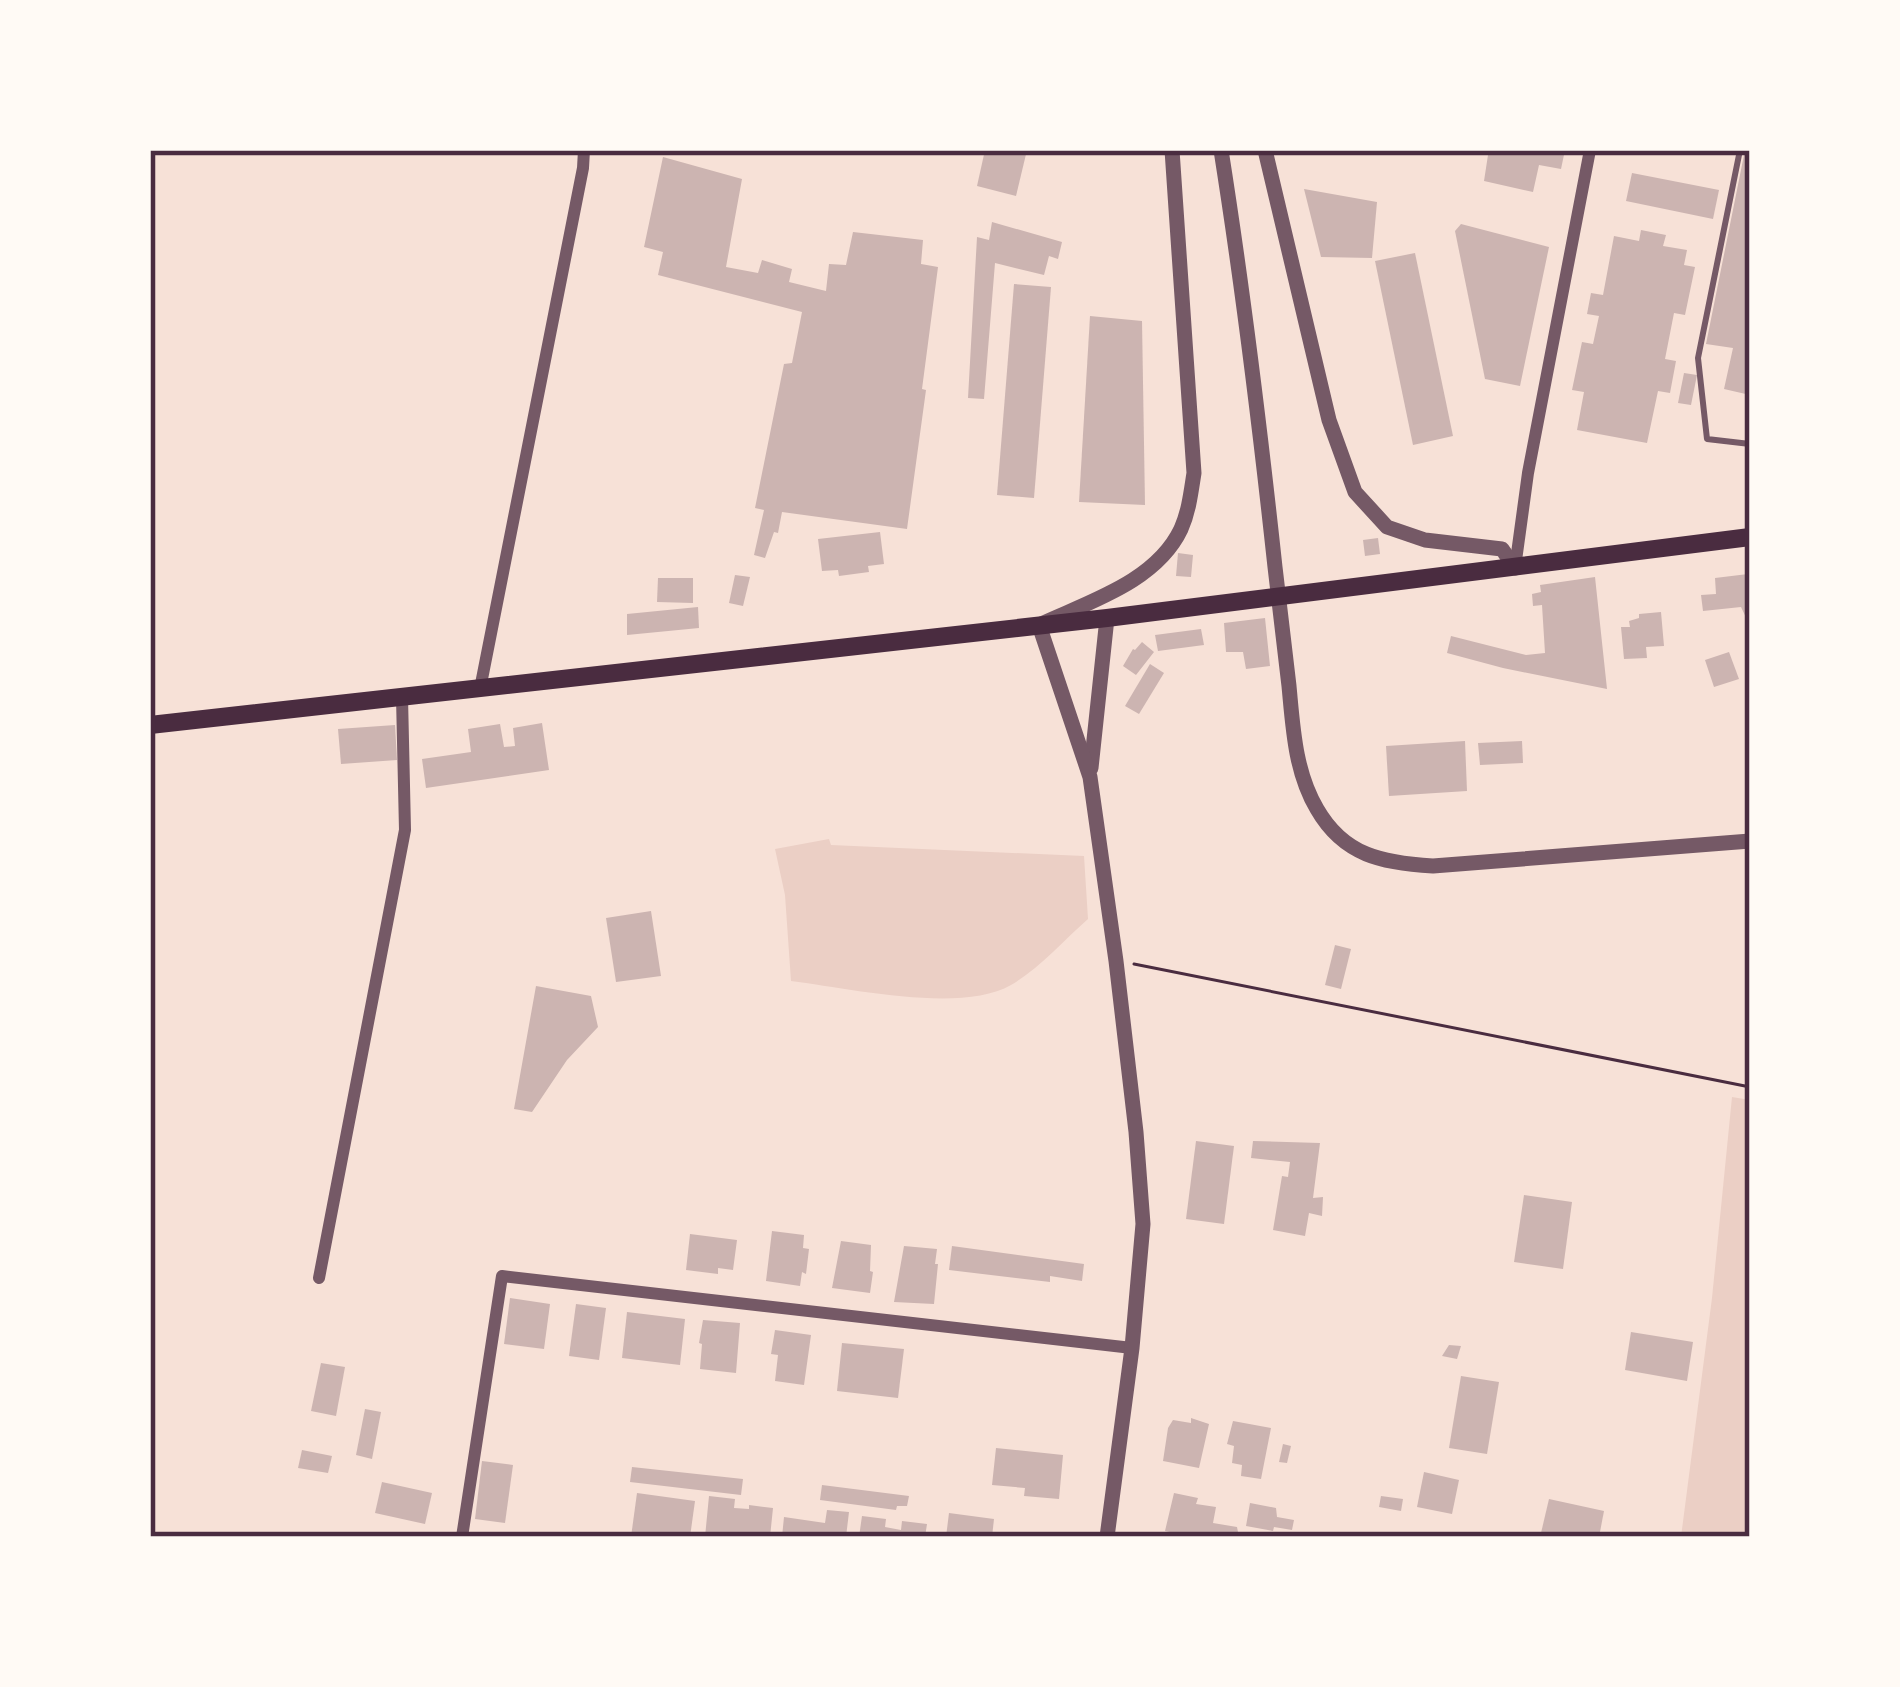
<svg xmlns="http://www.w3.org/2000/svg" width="1900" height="1687" viewBox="0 0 1900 1687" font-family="'Roboto Condensed',sans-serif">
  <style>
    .green { fill: #ebcfc5 }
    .building { fill: #ccb4b1 }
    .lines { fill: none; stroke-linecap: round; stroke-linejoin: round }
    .path { stroke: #4a2c40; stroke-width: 3 }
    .service { stroke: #755966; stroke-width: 6 }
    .minor { stroke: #755966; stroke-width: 12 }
    .tertiary { stroke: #755966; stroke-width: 15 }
    .primary { stroke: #4a2c40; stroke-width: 18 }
    .neatline { fill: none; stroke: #4a2c40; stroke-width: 4.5 }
  </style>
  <rect width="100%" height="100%" fill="#f7e1d7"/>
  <!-- green -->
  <g class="green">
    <path d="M 829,839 L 831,845 L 1084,856 L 1088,919 C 1064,940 1039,969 1011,985 C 961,1014 848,988 791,981 L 785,895 L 775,849 Z"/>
    <polygon points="1732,1097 1750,1100 1750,1537 1681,1537 1712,1298"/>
  </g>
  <!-- building -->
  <g class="building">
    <polygon points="985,150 1027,150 1016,196 977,186"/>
    <polygon points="1474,150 1565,150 1561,169 1539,165 1533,192 1484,181 1488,155"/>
    <polygon points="1745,150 1750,150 1750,395 1724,389 1733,348 1706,344"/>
    <polygon points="663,157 742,179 726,267 758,273 762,260 792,269 789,282 826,291 829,264 846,265 853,232 923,240 921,264 938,267 922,389 926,390 907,529 782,512 778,533 774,532 765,558 754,555 764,510 755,508 784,364 792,363 802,312 658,275 663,252 644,247"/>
    <polygon points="1632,173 1719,190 1713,219 1626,201"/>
    <polygon points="1304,189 1377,202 1372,258 1321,257"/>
    <polygon points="992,222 1062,242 1058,259 1049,256 1044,275 995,263 984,399 968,398 977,237 989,240"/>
    <polygon points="1461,224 1549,247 1520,386 1485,379 1455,231"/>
    <polygon points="1641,230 1666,235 1663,246 1687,250 1684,265 1695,267 1685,315 1674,313 1665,359 1676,361 1670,393 1658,391 1647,443 1577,430 1584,392 1572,390 1582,342 1593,344 1599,316 1587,314 1591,293 1603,295 1614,236 1639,241"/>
    <polygon points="1415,253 1453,436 1413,445 1375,261"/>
    <polygon points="1014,284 1051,287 1034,498 997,495"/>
    <polygon points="1090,316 1142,321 1145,505 1079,502"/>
    <polygon points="1684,373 1697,375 1691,405 1678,403"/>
    <polygon points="880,532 884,564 868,566 869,572 839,576 838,570 822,571 818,539"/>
    <polygon points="1378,538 1380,554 1365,556 1363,540"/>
    <polygon points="1178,553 1193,555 1191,577 1176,576"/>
    <polygon points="1748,574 1750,626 1741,607 1703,611 1701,595 1716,594 1715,578"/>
    <polygon points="735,575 750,577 743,606 729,603"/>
    <polygon points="1595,577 1607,689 1503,668 1447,653 1451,636 1526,655 1545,653 1542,605 1533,606 1532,594 1541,592 1540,585"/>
    <polygon points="658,578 693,578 693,603 657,602"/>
    <polygon points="698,607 699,628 627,635 627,614"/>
    <polygon points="1661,612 1664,646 1646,647 1647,658 1624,659 1621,627 1630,627 1629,621 1639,618 1639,614"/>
    <polygon points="1265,618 1270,666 1246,669 1243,652 1226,652 1224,623"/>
    <polygon points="1201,629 1204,645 1158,651 1155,635"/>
    <polygon points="1142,642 1154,652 1136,675 1123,666 1133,649 1135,650"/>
    <polygon points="1729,652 1739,679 1714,687 1705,660"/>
    <polygon points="1150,664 1164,673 1139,714 1125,706"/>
    <polygon points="542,723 549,770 426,788 422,759 471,752 468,729 500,724 504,747 515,746 513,728"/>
    <polygon points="395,725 397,760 341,764 338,729"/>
    <polygon points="1465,741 1467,791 1389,796 1386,746"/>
    <polygon points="1522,741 1523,763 1480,765 1478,743"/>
    <polygon points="651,911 661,976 616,982 606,918"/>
    <polygon points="1335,945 1351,949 1341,989 1325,985"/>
    <polygon points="536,986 591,996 598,1027 567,1060 532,1112 514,1109"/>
    <polygon points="1196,1141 1234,1146 1224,1224 1186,1219"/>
    <polygon points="1253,1141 1320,1143 1313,1198 1323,1197 1322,1216 1309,1213 1305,1236 1273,1230 1282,1176 1288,1177 1290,1162 1251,1158"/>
    <polygon points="1524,1195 1572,1202 1563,1269 1514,1262"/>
    <polygon points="772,1231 804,1235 803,1248 809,1249 806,1274 802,1272 800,1286 766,1281"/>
    <polygon points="690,1234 737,1240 733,1270 718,1268 718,1274 686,1270"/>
    <polygon points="841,1241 871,1245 870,1271 873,1272 870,1293 832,1288"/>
    <polygon points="904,1246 937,1249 935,1264 938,1264 934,1304 894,1302"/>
    <polygon points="952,1246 1084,1264 1082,1281 1050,1276 1050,1282 949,1270"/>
    <polygon points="510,1298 550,1304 544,1349 504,1344"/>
    <polygon points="576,1304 606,1308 599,1360 569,1356"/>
    <polygon points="627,1312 685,1319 680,1365 622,1358"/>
    <polygon points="703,1320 740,1323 736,1373 700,1369 702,1344 699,1343"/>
    <polygon points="775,1330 811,1335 804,1385 775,1381 778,1355 771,1354"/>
    <polygon points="1631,1332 1693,1342 1687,1381 1625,1370"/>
    <polygon points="842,1343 904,1349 898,1398 837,1391"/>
    <polygon points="1449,1345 1461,1346 1457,1359 1442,1356"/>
    <polygon points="321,1363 345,1367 336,1416 311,1411"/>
    <polygon points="1461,1376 1499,1382 1487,1454 1449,1448"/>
    <polygon points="365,1409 381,1412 372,1459 356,1455"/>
    <polygon points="1191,1418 1209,1424 1199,1468 1163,1461 1168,1428 1173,1420 1191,1423"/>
    <polygon points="1233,1421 1271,1428 1261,1479 1241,1476 1242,1465 1232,1463 1234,1446 1227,1444"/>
    <polygon points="1283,1444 1291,1446 1287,1463 1279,1462"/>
    <polygon points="996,1448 1063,1455 1059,1499 1024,1496 1025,1488 992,1485"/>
    <polygon points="302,1450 332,1456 328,1473 298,1468"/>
    <polygon points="482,1461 513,1465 505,1523 475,1519"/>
    <polygon points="632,1467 743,1479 741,1495 630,1482"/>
    <polygon points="1424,1472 1459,1480 1452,1514 1417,1507"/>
    <polygon points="382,1482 432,1493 425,1524 375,1513"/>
    <polygon points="822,1485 909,1496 907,1506 897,1506 896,1510 820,1500"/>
    <polygon points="637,1493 695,1501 690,1537 631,1537"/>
    <polygon points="1174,1493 1198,1498 1196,1504 1216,1507 1213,1523 1237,1527 1239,1537 1194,1537 1165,1531"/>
    <polygon points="709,1496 735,1499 734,1508 749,1509 749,1505 773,1508 770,1537 705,1537"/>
    <polygon points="1381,1496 1403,1499 1401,1511 1379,1507"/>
    <polygon points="1549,1499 1604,1511 1599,1537 1558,1537 1541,1533"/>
    <polygon points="1250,1503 1276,1508 1277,1517 1294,1520 1292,1530 1274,1527 1273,1531 1246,1526"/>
    <polygon points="827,1510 849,1512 846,1537 782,1537 784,1517 825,1523"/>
    <polygon points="949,1513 994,1519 992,1537 946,1537"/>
    <polygon points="862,1516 886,1519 885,1527 901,1530 902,1521 927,1524 925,1537 859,1537"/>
  </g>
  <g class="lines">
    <!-- path -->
    <polyline class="path" points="1134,964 1750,1087"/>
    <!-- service -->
    <polyline class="service" points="1740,150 1698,358 1707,439 1750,444"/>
    <!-- minor -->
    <g class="minor">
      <polyline points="1515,568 1528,473 1590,150"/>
      <polyline points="480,689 583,168 584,150"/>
      <polyline points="319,1278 405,830 402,697"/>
      <polyline points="462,1537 502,1276 1132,1348"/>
    </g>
    <!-- tertiary -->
    <g class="tertiary">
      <path d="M 1221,150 C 1243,289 1260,428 1275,567 C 1280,607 1284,646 1289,686 C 1293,728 1295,772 1317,809 C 1344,856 1383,863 1433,866 L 1750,841"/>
      <polyline points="1265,150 1329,420 1355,492 1387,527 1425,540 1502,549 1515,568"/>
      <polyline points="1091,768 1107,618"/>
      <path d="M 1107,1537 L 1132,1348 L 1143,1224 L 1136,1132 L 1116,961 L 1090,777 L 1039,625 C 1088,602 1156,582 1181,529 C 1189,511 1191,492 1194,473 L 1172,150"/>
    </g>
    <!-- primary -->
    <polyline class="primary" points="150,725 1107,618 1750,537"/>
  </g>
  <!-- border -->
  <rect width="1900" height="1687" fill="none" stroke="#fffaf5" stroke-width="306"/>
  <rect x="153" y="153" width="1594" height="1381" class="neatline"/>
</svg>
